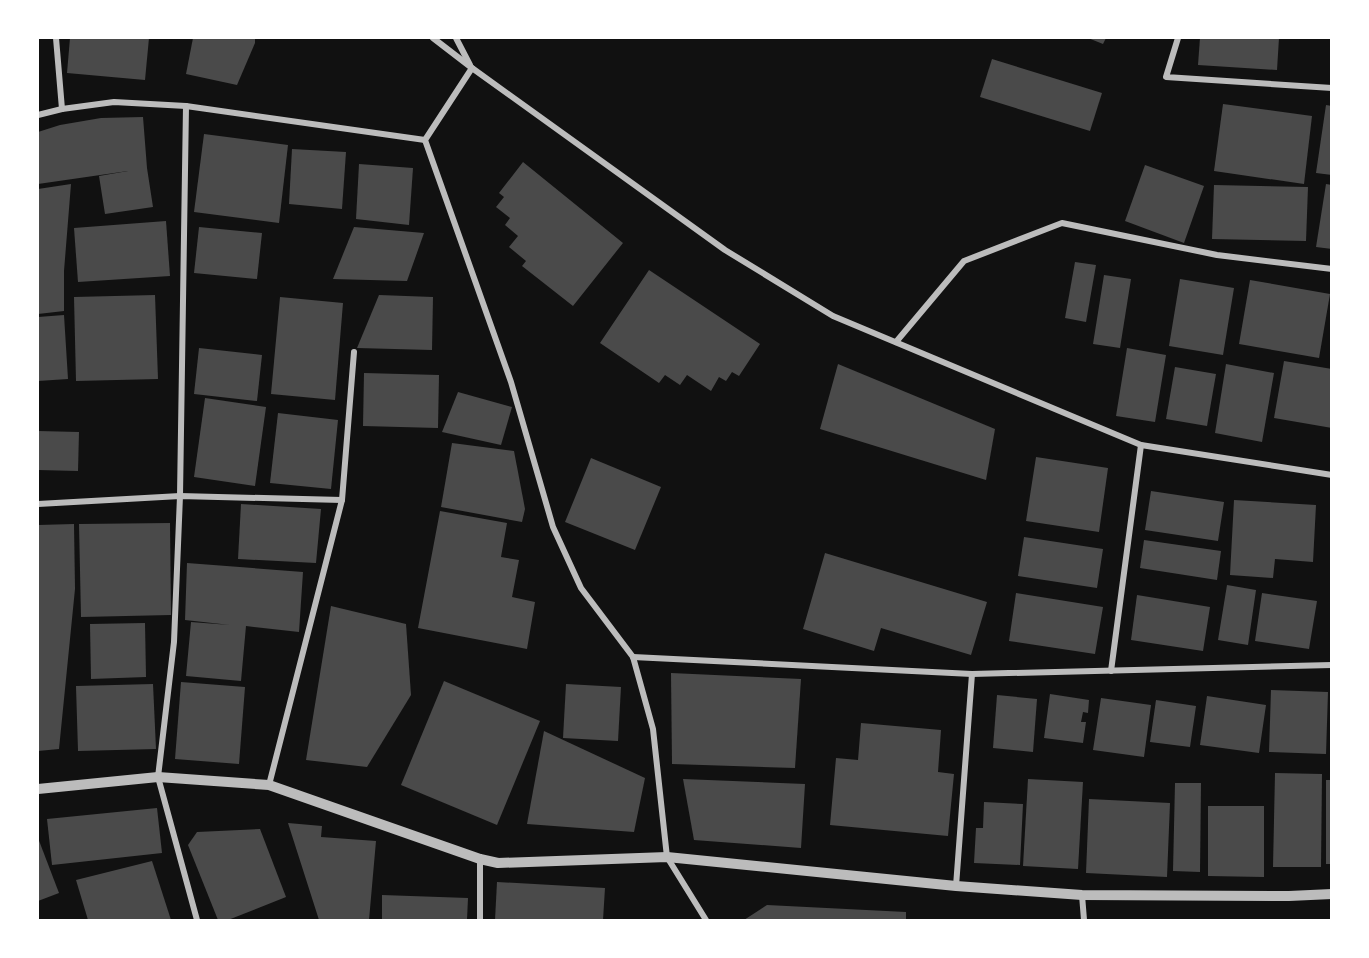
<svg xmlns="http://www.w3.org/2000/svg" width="1369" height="958" viewBox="0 0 1369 958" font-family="Roboto,sans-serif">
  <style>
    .building { fill: #4a4a4a }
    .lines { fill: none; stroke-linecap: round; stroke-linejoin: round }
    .minor { stroke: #bcbcbc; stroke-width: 6 }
    .tertiary { stroke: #bcbcbc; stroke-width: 10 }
  </style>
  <rect width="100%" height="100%" fill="#111"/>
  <!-- building -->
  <g class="building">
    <polygon points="70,38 149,38 145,80 67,73"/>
    <polygon points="193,38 255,38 255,43 237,85 186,74"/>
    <polygon points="1088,38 1106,38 1103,44"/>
    <polygon points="1200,38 1279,38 1277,70 1198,65"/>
    <polygon points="992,59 1102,93 1090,131 980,97"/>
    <polygon points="1223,104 1312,116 1304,184 1214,171"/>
    <polygon points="1326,105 1332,106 1332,175 1316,173"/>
    <polygon points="143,117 147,168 153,207 105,214 99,176 128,171 38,184 38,132 60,125 101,118"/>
    <polygon points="204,134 288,145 279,223 194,212"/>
    <polygon points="292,149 346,152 342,209 289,204"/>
    <polygon points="523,162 623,243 573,306 522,266 526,261 509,247 518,236 505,225 510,218 496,207 504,197 499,193"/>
    <polygon points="359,164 413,168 409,225 356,219"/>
    <polygon points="1145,165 1204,186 1184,243 1125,221"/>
    <polygon points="71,184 64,271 64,311 38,314 38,189"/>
    <polygon points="1326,184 1332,185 1332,249 1316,247"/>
    <polygon points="1214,185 1308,187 1306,241 1212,239"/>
    <polygon points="166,221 170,276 78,282 74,228"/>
    <polygon points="199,227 262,233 257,279 194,273"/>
    <polygon points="354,227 424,233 407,281 333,279"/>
    <polygon points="1075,262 1096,265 1086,322 1065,318"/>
    <polygon points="649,270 760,344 739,376 732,372 726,381 719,377 711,391 687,375 680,385 665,375 659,383 600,343"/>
    <polygon points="1104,275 1131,279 1120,348 1093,344"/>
    <polygon points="1180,279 1234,288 1223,355 1169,346"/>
    <polygon points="1250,280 1330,294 1319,358 1239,344"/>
    <polygon points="155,295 158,379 76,381 74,297"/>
    <polygon points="379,295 433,297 432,350 357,348"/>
    <polygon points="280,297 343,303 335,400 271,394"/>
    <polygon points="64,315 68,379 38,381 38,317"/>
    <polygon points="199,348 262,355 257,401 194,394"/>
    <polygon points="1127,348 1166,355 1155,422 1116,416"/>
    <polygon points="1284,361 1332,369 1332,428 1274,418"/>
    <polygon points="838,364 995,429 986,480 820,429"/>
    <polygon points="1226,364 1274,373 1262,442 1215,433"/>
    <polygon points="1175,367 1216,374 1207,426 1166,419"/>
    <polygon points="364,373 439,375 438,428 363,426"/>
    <polygon points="458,392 512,407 501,445 442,432"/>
    <polygon points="205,398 266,407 255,486 194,477"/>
    <polygon points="278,413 338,420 331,489 270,483"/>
    <polygon points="38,431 79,432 78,471 38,470"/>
    <polygon points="452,443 514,451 525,509 522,522 441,507"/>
    <polygon points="1036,457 1108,468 1099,532 1026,521"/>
    <polygon points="591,458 661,487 635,550 565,522"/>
    <polygon points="1151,491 1224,502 1218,541 1145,530"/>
    <polygon points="1234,500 1316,505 1313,562 1275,559 1273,578 1230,575"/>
    <polygon points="241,504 321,509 316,563 238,559"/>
    <polygon points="440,511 507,523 501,557 519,560 512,597 535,602 527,649 418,628"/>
    <polygon points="170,523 171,615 81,617 79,524"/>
    <polygon points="74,524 75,589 59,749 38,751 38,525"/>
    <polygon points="1024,537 1103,549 1097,588 1018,576"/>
    <polygon points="1144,540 1221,551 1217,580 1140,568"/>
    <polygon points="825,553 987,602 971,655 881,628 874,651 803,629"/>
    <polygon points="187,563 303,572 299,632 246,626 241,681 186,676 191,622 230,625 185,620"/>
    <polygon points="1227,585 1256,590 1248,645 1218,640"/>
    <polygon points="1016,593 1103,607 1095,654 1009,641"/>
    <polygon points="1262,593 1317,601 1309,649 1255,641"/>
    <polygon points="1137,595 1210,607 1203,651 1131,640"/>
    <polygon points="331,606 406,624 411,695 367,767 306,760"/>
    <polygon points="145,623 146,677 91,679 90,624"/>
    <polygon points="671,673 801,679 795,768 672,764"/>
    <polygon points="444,681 540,721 497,825 401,785"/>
    <polygon points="181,682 245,687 239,764 175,759"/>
    <polygon points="153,684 156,749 78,751 76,686"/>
    <polygon points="566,684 621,687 618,741 563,738"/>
    <polygon points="1271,690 1328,692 1326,754 1269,752"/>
    <polygon points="1050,694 1089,700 1088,713 1083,712 1081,722 1086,722 1083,743 1044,738"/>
    <polygon points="997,695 1037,699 1033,752 993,748"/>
    <polygon points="1207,696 1266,705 1259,753 1200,745"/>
    <polygon points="1101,698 1151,705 1144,757 1093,750"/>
    <polygon points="1156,700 1196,706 1190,747 1150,742"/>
    <polygon points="861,723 941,730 938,772 954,774 948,836 830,825 836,758 858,760"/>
    <polygon points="544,731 645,778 634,832 527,824"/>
    <polygon points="1275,773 1322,774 1321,867 1273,867"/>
    <polygon points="683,779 805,784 801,848 694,840"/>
    <polygon points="1028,779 1083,782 1078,869 1023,866"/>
    <rect x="1326" y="780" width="6" height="84"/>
    <polygon points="1175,783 1201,783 1200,872 1173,871"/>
    <polygon points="1089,799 1170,803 1167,877 1086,873"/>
    <polygon points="984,802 1023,804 1020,865 974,863 976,828 983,828"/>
    <polygon points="1208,806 1264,806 1264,877 1208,876"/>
    <polygon points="157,808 162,853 52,865 47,819"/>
    <polygon points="288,823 322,826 321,837 376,841 369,920 319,920"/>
    <polygon points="260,829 286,897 228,920 218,920 188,845 197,832"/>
    <polygon points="38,838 59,893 38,901"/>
    <polygon points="152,861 171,920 88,920 76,880"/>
    <polygon points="497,882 605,888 603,920 495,920"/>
    <polygon points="382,895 468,898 467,920 382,920"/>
    <polygon points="767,905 906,912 906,920 744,920"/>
  </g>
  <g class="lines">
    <!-- minor -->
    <g class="minor">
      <polyline points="56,38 62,109"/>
      <polyline points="433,38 472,68 725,250 833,316 1141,445 1332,475"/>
      <polyline points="456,38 470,65"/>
      <polyline points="1178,38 1166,77 1332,88"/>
      <polyline points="472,68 425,140 511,382 553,527 581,588 633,657 653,729 667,857 706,920"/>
      <polyline points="186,106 180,496 174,642 158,777 197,920"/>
      <polyline points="38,115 62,109 114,102 186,106 425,140"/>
      <polyline points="896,342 964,261 1062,223 1217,255 1332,269"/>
      <polyline points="38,504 180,496 342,500"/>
      <polyline points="633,657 972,674 1332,665"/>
      <polyline points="1111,671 1141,445"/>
      <polyline points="269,785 342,500 354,352"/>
      <polyline points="956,886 972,674"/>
      <polyline points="1082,895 1084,920"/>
      <polyline points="480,920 480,859"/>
    </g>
    <!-- tertiary -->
    <polyline class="tertiary" points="38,789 158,777 269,785 480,859 498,863 667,857 956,886 1082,895 1289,896 1332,894"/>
  </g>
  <!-- border -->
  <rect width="1369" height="958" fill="none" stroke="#ffffff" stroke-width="78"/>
</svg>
